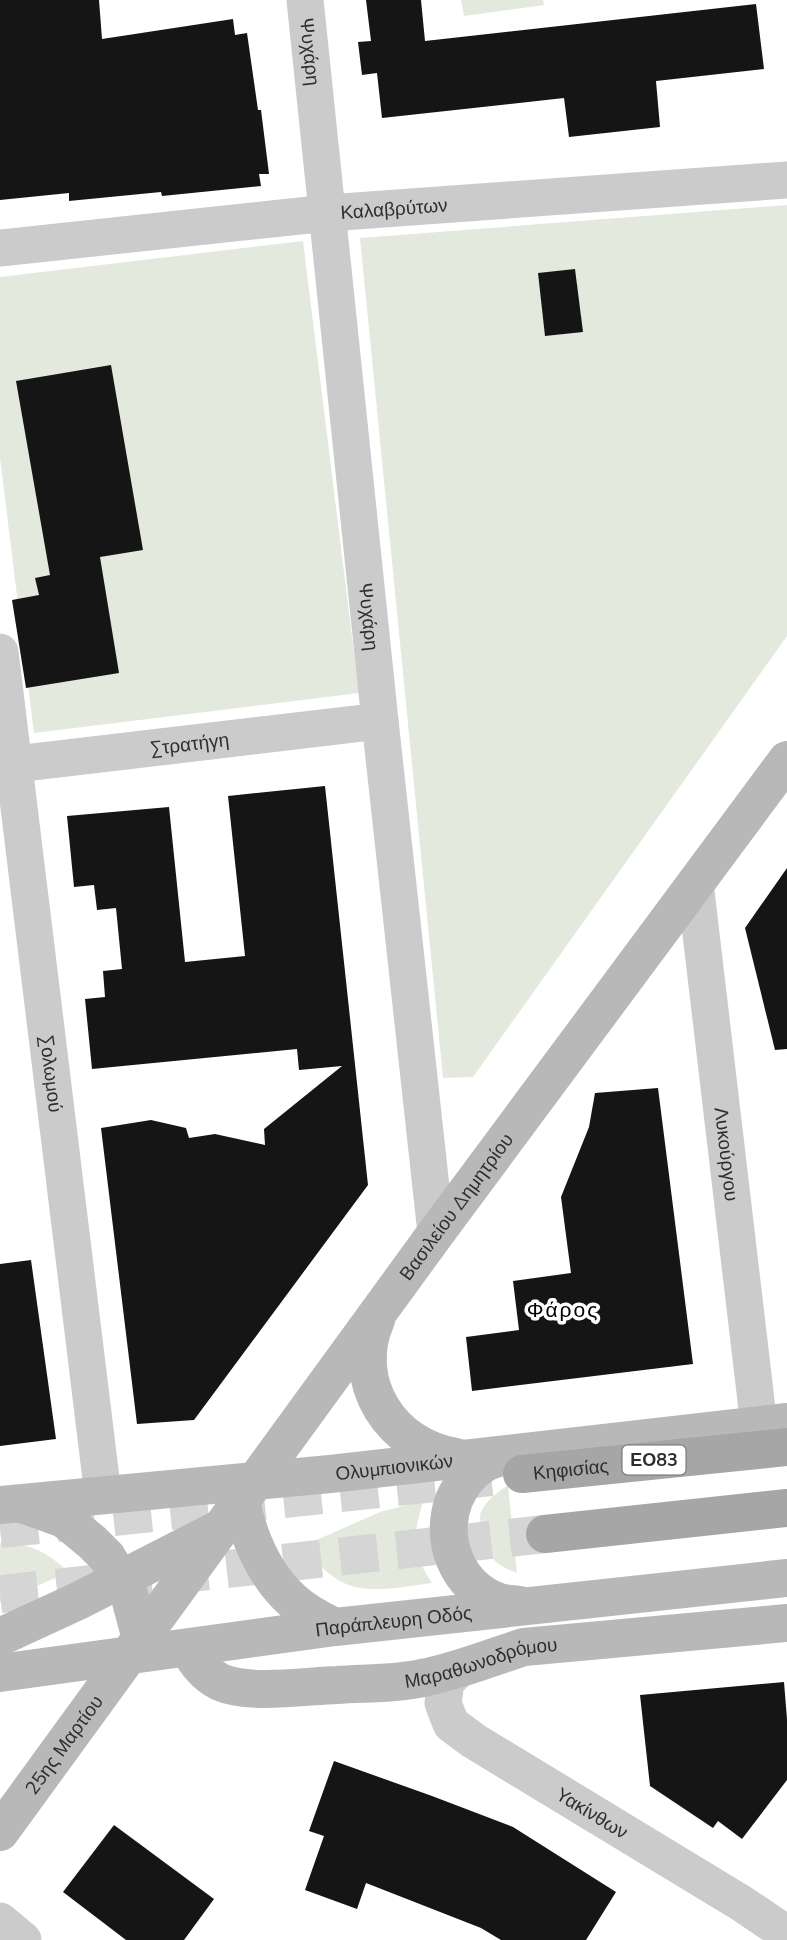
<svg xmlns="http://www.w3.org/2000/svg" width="787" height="1940" viewBox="0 0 787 1940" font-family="'Nunito Sans',sans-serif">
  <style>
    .green { fill: #e4e9dd }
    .building { fill: #151515 }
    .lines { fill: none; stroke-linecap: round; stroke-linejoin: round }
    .primary-tunnel { stroke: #d5d5d5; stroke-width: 38; stroke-dasharray: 38 19; stroke-linecap: butt }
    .street { stroke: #cbcbcb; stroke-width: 37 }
    .secondary { stroke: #b8b8b8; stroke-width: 38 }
    .primary { stroke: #a6a6a6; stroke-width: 38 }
    .labels { text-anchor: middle; stroke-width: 7; stroke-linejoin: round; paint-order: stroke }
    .shield { fill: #fff; stroke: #6d6d6d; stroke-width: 2 }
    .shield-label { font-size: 18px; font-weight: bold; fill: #2e2e2e }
    .street-label { font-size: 19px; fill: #2e2e2e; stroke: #fff }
    .neighbourhood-label { font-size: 21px; letter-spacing: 2px; fill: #000; stroke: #fff }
  </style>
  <rect width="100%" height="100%" fill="#fff"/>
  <!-- green -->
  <g class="green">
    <polygon points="461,0 543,0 544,5 464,16"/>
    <polygon points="787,205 787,636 473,1077 443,1078 360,238"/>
    <polygon points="303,241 359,693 34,733 0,458 0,277"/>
    <path d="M 508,1485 L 517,1573 C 494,1565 484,1553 481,1529 C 481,1523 479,1517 481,1512 C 487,1499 497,1493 508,1485 Z"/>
    <path d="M 423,1501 C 413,1540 409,1548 432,1583 C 407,1586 367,1595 344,1583 C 327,1575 314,1560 303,1546 L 380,1512 Z"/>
    <path d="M 0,1543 C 33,1544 44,1551 69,1572 L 0,1602 Z"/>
  </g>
  <!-- building -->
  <g class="building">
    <polygon points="0,0 99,0 102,39 233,19 235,35 247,33 258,110 261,110 269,174 259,174 261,186 162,196 161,192 69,201 69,193 0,200"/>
    <polygon points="366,0 421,0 425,41 756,4 764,69 656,81 660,127 569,137 564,98 382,118 377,73 362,75 358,42 371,41"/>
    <polygon points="575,269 583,332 545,336 538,273"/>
    <polygon points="111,365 143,550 100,557 119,673 26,688 12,600 39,595 35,578 50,575 16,381"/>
    <polygon points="325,786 368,1185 194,1420 137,1424 101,1128 151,1120 186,1128 189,1138 215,1134 265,1145 264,1129 342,1066 299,1070 297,1049 92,1069 85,999 105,997 103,971 122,969 116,908 97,910 94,885 74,887 67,816 169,807 185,962 245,956 228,796"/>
    <polygon points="787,868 787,1049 775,1050 745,928"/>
    <polygon points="658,1088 693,1364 472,1391 466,1337 519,1330 513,1281 571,1273 561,1197 589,1127 595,1093"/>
    <polygon points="31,1260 56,1439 0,1446 0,1264"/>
    <polygon points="784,1682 787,1719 787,1780 742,1839 718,1821 713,1828 650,1786 640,1695"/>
    <polygon points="334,1761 432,1796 513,1827 616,1892 586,1940 501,1940 481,1928 366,1883 357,1909 305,1890 324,1836 309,1831"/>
    <polygon points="114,1825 214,1899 184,1940 126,1940 63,1892"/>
  </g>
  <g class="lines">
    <!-- primary-tunnel -->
    <g class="primary-tunnel">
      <polyline points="0,1529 492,1477"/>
      <polyline points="0,1594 545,1534"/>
    </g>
    <!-- street -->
    <g class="street">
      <path id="s1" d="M 305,0 L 380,721 L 436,1233"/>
      <path id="s2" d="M 0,248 L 328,213 L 787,180"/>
      <path id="s3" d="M 0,652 L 103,1495"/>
      <path id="s4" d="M 0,766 L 380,721"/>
      <path id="s5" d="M 695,883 L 759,1426"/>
      <path id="s6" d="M 459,1669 L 446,1682 L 443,1703 L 451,1724 L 474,1741 L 741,1903 L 787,1934"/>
      <polyline points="0,1921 23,1940"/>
    </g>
    <!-- secondary -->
    <g class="secondary">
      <path d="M 376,1320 C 349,1382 391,1447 456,1457"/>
      <path d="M 505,1456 C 498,1458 491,1460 485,1463 C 471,1471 460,1486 454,1500 C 439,1540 457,1587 499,1602 C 506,1604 513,1604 520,1605"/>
      <path d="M 241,1500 C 248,1538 265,1576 293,1601 C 305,1612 320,1620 335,1627"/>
      <path id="s7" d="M 0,1505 L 330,1474 L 787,1422"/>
      <polyline points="25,1505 64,1519 92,1542 107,1557 129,1594 141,1639"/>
      <polyline points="0,1637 78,1601 215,1531"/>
      <path id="s8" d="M 188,1648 C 196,1662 205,1675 220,1682 C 249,1695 305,1686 337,1685 C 367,1683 398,1684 427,1677 C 461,1670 492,1657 524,1647 L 787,1623"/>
      <path id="s9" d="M 0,1673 L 335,1627 L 787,1578"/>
      <path id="s10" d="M 0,1832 L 436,1233 L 787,760"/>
    </g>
    <!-- primary -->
    <g class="primary">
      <path id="s11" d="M 522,1474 L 787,1447"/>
      <polyline points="545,1534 787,1508"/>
    </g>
  </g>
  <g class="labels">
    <!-- shield labels -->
    <rect class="shield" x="622.5" y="1445.5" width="63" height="29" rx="5"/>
    <g class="shield-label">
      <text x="654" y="1466">ΕΟ83</text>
    </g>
    <!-- street labels -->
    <g class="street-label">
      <text dy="7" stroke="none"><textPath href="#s1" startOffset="52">Ψυχάρη</textPath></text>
      <text dy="7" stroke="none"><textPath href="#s2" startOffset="396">Καλαβρύτων</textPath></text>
      <text dy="7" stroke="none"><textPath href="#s1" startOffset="620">Ψυχάρη</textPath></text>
      <text dy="7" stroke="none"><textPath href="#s4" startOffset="191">Στρατήγη</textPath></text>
      <text dy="7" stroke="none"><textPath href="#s3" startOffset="425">Σολωμού</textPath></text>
      <text dy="7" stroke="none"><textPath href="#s5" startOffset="273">Λυκούργου</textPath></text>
      <text dy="7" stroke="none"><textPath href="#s10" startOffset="774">Βασιλείου Δημητρίου</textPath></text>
      <text dy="7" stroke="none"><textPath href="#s7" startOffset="396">Ολυμπιονικών</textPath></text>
      <text dy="7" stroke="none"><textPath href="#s11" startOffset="49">Κηφισίας</textPath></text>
      <text dy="7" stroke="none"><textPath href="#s9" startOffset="397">Παράπλευρη Οδός</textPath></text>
      <text dy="7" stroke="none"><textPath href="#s8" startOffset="312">Μαραθωνοδρόμου</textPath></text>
      <text dy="7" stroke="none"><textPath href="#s10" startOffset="108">25ης Μαρτίου</textPath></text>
      <text dy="7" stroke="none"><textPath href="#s6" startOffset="229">Υακίνθων</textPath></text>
    </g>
    <!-- neighbourhood labels -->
    <g class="neighbourhood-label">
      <text x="563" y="1317">Φάρος</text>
    </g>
  </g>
</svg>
